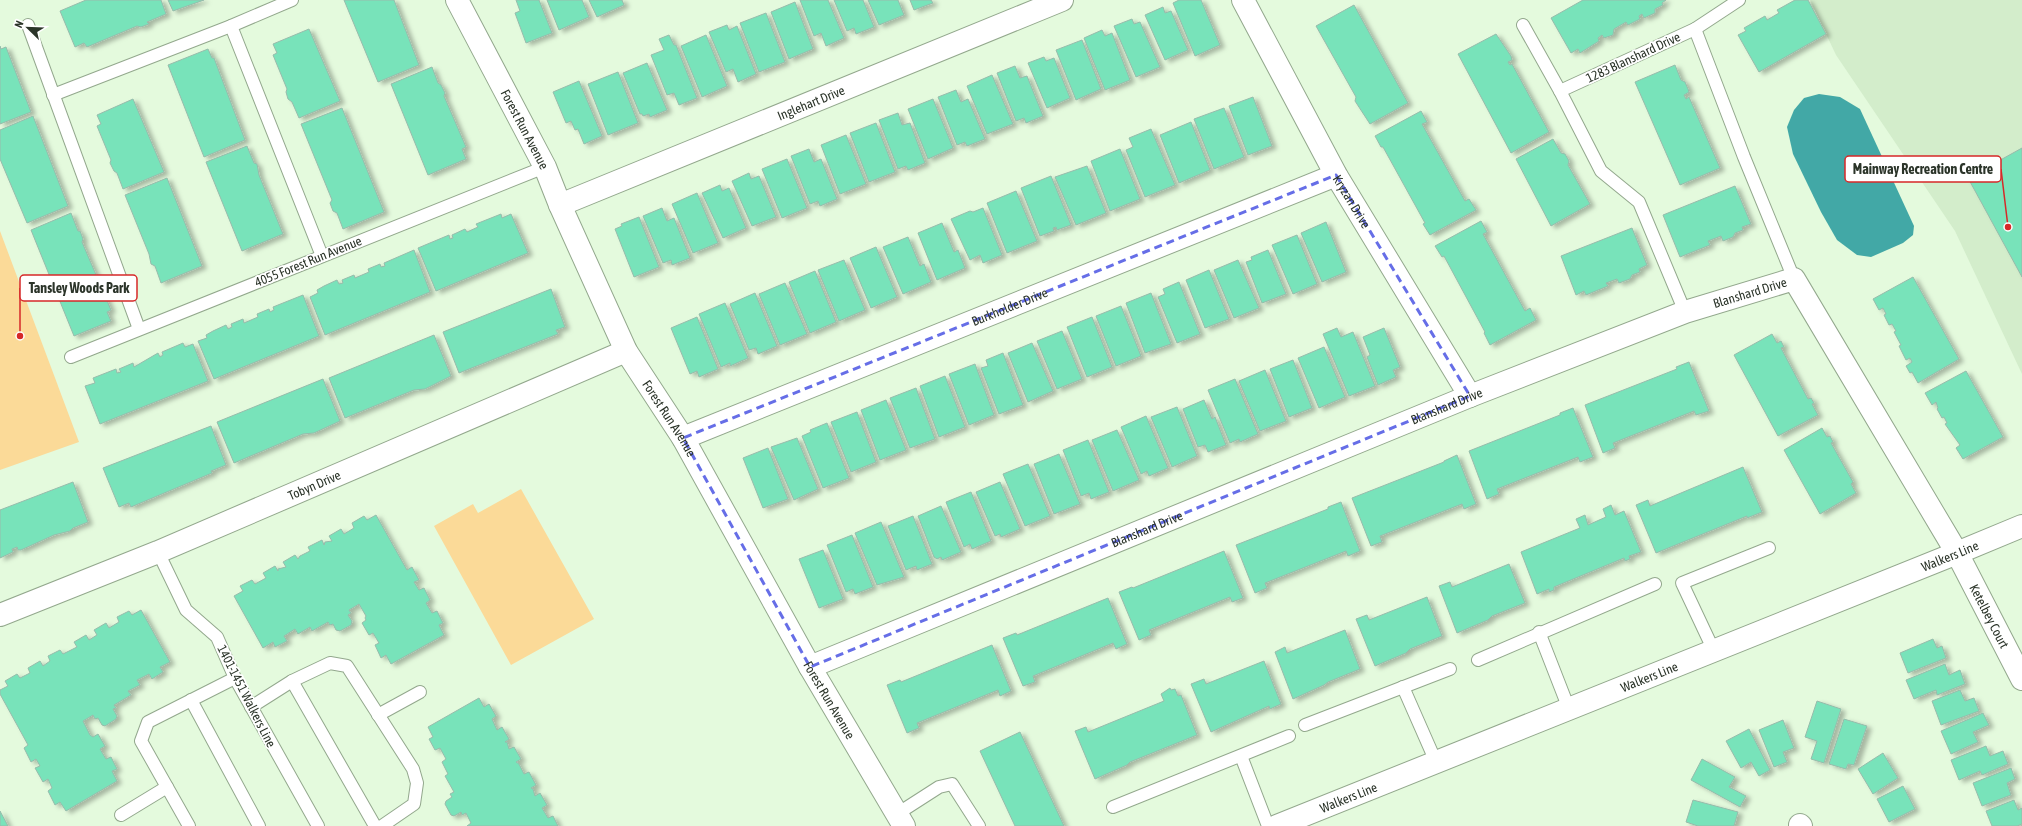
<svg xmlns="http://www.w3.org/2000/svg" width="2022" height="826" viewBox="0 0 2022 826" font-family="'Asap Condensed',sans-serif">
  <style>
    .built { fill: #d3edcb }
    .green { fill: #fbda98 }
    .water { fill: #42a8a6 }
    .building { fill: #78e3ba; stroke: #97bbab; filter: url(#shadow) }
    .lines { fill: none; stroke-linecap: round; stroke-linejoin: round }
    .lane-casing { stroke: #93a88d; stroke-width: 14 }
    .street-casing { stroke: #93a88d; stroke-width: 24 }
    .secondary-casing { stroke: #93a88d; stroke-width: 24 }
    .lane { stroke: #fff; stroke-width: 12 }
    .street { stroke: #fff; stroke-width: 22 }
    .secondary { stroke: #fff; stroke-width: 22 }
    .marked { fill: none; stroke: #666ee7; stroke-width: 3; stroke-dasharray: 8 5; stroke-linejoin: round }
    .labels { text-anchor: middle; stroke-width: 3.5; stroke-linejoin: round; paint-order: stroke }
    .street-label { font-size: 13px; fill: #2b3429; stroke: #fff }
    .leader { fill: none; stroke: #d62828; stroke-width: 1.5 }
    .callout-dot { fill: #d62828; stroke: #fff; stroke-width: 1.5 }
    .callout { fill: #fff; stroke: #d62828; stroke-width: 1.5 }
    .callout-label { font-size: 14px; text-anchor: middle; font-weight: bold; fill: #2b3429 }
  </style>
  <defs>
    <filter id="shadow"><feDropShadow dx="4.5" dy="2.5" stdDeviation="2" flood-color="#0004"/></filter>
  </defs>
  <rect width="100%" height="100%" fill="#e4fadd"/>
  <!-- built -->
  <polygon class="built" points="1810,0 2022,0 2022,374 1955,231 1836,55"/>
  <!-- green -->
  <g class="green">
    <polygon points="0,231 79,442 0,470"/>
    <polygon points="521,489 594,619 511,665 434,526 473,504 478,513"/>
  </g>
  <!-- water -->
  <polygon class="water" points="1819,94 1840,97 1860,109 1914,226 1913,235 1903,243 1871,257 1857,255 1837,240 1821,212 1793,154 1787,127 1794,110 1804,98"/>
  <!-- building -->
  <g class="building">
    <polygon points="86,0 161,0 166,14 147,22 149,24 141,27 137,26 87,47 84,43 75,47 60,11"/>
    <polygon points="168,0 204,0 173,11"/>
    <polygon points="344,0 394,0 419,65 378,82"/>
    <polygon points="516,0 539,0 552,33 526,43 515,13 520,11"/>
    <polygon points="547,0 582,0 589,17 559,30"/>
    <polygon points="589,0 622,0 624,5 597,17"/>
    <polygon points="800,0 828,0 844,38 826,46 821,33 814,36"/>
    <polygon points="834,0 863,0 874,27 856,34 854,28 847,31"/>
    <polygon points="868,0 898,0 904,15 879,25"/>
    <polygon points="910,0 931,0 933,3 914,10"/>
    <polygon points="1179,0 1201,0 1220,45 1195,56 1173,3"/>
    <polygon points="1583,0 1666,0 1662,3 1663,5 1655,9 1655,13 1644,18 1642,14 1639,16 1640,19 1628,25 1626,22 1614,29 1613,35 1604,38 1602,35 1598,38 1599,41 1580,53 1578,49 1571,53 1551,18"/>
    <polygon points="1795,0 1808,0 1826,34 1759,72 1738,35 1746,31 1744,28 1765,16 1767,20 1779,13 1777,10"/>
    <polygon points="795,2 813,49 789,59 771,12"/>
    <polygon points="1354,5 1408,103 1370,124 1355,101 1356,97 1316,26"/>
    <polygon points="1163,7 1165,13 1171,11 1188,50 1165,60 1145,15"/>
    <polygon points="766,13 785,62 759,72 740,23"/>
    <polygon points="1132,19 1134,24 1140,22 1160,67 1136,77 1114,26"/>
    <polygon points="727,25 729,30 737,26 756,74 738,82 733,69 726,72 709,32"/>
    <polygon points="309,29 340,101 299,118 292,102 288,99 286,92 287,89 273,55 277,53 273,44"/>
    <polygon points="1102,30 1105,36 1112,33 1130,80 1105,90 1084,38"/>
    <polygon points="1496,34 1511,56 1512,60 1508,62 1510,65 1512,64 1549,132 1511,153 1458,54"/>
    <polygon points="669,35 674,45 676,45 697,98 679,105 674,93 667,95 651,55 664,50 659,39"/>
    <polygon points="706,35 727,86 702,97 681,46"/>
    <polygon points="1082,40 1101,89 1076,100 1056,50"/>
    <polygon points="0,46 1,49 6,47 31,112 0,124"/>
    <polygon points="208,49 212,58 214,58 245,140 204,157 168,65"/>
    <polygon points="1044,57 1046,61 1054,58 1070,98 1047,108 1028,63"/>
    <polygon points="647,63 667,110 650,117 649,114 643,116 642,114 640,114 623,73"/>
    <polygon points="1675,65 1681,80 1685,82 1688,89 1689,92 1684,95 1686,99 1689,97 1720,168 1680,185 1635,82"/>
    <polygon points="1015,66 1020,78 1027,76 1043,116 1026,123 1024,118 1016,121 997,73"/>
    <polygon points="432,67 438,83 441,85 445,93 444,96 466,147 462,149 466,159 428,175 391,84"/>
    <polygon points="618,72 638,123 608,135 588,84"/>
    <polygon points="992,75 1013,124 987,134 967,86"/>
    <polygon points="579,81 602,136 584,144 578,129 575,130 571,121 566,123 553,92"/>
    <polygon points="956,90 961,102 968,99 985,139 967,146 965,142 957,145 938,97"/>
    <polygon points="1253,97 1272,146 1248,155 1229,106"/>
    <polygon points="133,99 164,172 123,189 117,173 114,171 110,163 111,160 97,126 101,124 97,115"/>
    <polygon points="933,99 953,148 928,159 908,109"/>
    <polygon points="342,108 384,212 343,229 337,213 333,211 330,203 332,200 301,124"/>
    <polygon points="1224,108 1244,157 1214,169 1194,119"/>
    <polygon points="1421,111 1427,122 1422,124 1465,201 1469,199 1476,210 1430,235 1423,224 1425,223 1383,147 1381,147 1375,136"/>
    <polygon points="898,113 902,125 910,123 925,163 908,170 906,166 898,169 879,120"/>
    <polygon points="33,116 68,206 27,223 0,159 0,130"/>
    <polygon points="1191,122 1210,170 1179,183 1160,135"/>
    <polygon points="876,123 895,172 869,182 850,133"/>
    <polygon points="1151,129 1175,185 1145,197 1126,150 1133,147 1129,138"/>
    <polygon points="846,135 866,184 840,194 821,145"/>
    <polygon points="1553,139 1561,153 1565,154 1569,161 1568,165 1590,204 1551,226 1516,159"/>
    <polygon points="247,146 254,163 257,164 259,175 283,234 242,251 206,162"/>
    <polygon points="2022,148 2022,277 1968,178"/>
    <polygon points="809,149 814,162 821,159 837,199 820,206 818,201 810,204 791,156"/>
    <polygon points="1120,149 1140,199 1110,211 1091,161"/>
    <polygon points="787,159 807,208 782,218 762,169"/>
    <polygon points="1087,166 1106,213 1076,225 1055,177"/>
    <polygon points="749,173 751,179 759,176 776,217 752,226 732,181"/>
    <polygon points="1051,176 1071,225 1057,230 1056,227 1053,228 1054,231 1040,236 1021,188"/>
    <polygon points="167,178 202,266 161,283 155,266 151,264 149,254 125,195"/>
    <polygon points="720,185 722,191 729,188 746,228 723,238 702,193"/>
    <polygon points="1735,186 1751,224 1742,227 1743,230 1735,233 1733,237 1723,241 1721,236 1708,241 1710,245 1680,257 1663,215"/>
    <polygon points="1016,191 1037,241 1007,253 987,203"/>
    <polygon points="697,193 718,243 693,253 672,204"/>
    <polygon points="662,208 667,221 674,218 690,258 672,265 671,260 663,263 643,216"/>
    <polygon points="983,208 1002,255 983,263 980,255 970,260 951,219 970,211 973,212"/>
    <polygon points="71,213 78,231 80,231 83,239 82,242 111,310 107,312 111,321 74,336 31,230"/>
    <polygon points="501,214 502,218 511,214 528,253 436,291 418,248 449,235 450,239 453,238 452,235 465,229 467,232 478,227 476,224"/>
    <polygon points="639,217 659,267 634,277 615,229 622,226 621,224"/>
    <polygon points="1481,221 1487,232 1483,234 1525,311 1530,308 1536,320 1490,345 1484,333 1485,332 1444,256 1442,257 1435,246"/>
    <polygon points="1326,222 1346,272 1322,282 1301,233"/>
    <polygon points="942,223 954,252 958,250 965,268 937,280 918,233"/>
    <polygon points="1632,228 1647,265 1639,269 1640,272 1632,275 1630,279 1619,283 1617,279 1606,283 1608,286 1586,295 1584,291 1576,295 1561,256"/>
    <polygon points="1297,235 1317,284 1293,294 1272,245"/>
    <polygon points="908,237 920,266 924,264 931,282 903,294 883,247"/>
    <polygon points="876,247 897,297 871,308 850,258"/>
    <polygon points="414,250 430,292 325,335 310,297 318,293 317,290 324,286 337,280 339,284 343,283 342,280 354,275 355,278 369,272 368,269 380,264 381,267 385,266 384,263"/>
    <polygon points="1268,250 1286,294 1262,303 1246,262 1252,260 1251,257"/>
    <polygon points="844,260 865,310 839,321 818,270"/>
    <polygon points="1238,260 1259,308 1234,318 1214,270"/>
    <polygon points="1209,270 1229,319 1205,328 1186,280"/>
    <polygon points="815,271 836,322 810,333 789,282"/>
    <polygon points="1913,277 1959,359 1918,383 1912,372 1910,373 1906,366 1912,362 1910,358 1906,360 1899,346 1901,345 1894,332 1896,331 1892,324 1889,325 1884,315 1886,314 1883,308 1879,310 1873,299"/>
    <polygon points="1179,282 1200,334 1177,343 1158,297 1165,294 1163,289"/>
    <polygon points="785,283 807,334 780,345 759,294"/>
    <polygon points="551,289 565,327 556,330 558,334 459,373 443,332"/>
    <polygon points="755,293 777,346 758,354 756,348 749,350 730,304"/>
    <polygon points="1151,293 1171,344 1145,353 1126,303"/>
    <polygon points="303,295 319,336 214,379 198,341 207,338 206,335 213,331 226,325 228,329 232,327 231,324 243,319 244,323 258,317 257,314 269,309 270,312 274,310 273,307"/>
    <polygon points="725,303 748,358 730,366 730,363 721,367 699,314"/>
    <polygon points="1121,306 1141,356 1116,366 1096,316"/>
    <polygon points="697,317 718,369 699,377 697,371 690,374 671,328"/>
    <polygon points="1092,317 1112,367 1087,377 1067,327"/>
    <polygon points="1337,328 1341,337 1353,332 1375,386 1349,396 1323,334"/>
    <polygon points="1384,328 1400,367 1393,370 1396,377 1378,385 1367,357 1370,355 1363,337"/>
    <polygon points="1062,331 1082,379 1057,389 1037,341"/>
    <polygon points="1772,334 1777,343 1781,341 1784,347 1781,348 1808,399 1811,398 1814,403 1812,404 1818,415 1778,436 1734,355"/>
    <polygon points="434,335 451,376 425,389 414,390 345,418 329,378"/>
    <polygon points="183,343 185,347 193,344 208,381 100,424 85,386 95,383 93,378 116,369 117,373 121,372 119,369 133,363 134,367 158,353 160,357 163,355 162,352"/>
    <polygon points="1032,343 1053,391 1028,402 1008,353"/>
    <polygon points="1324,347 1345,397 1319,408 1298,358"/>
    <polygon points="1003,353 1023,405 999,414 981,368 988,366 986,360"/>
    <polygon points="1293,360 1312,408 1289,417 1270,369"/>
    <polygon points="1689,362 1709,411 1696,415 1694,411 1613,443 1615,448 1603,453 1585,405 1677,369 1676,367"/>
    <polygon points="975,364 994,415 969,425 949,374"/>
    <polygon points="1265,370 1286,421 1260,431 1239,381"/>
    <polygon points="1966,371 2003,437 1963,459 1956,448 1960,445 1945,424 1947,423 1944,417 1942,418 1937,409 1938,408 1936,402 1932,405 1925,393"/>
    <polygon points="945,376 965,427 939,437 920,386"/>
    <polygon points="323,379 340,421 314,433 303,434 234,463 217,422"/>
    <polygon points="1235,379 1258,434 1240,442 1239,439 1230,443 1208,390"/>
    <polygon points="916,388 935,439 910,448 890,398"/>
    <polygon points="886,400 906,450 880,460 861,410"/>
    <polygon points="1204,400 1212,419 1215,417 1226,445 1208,452 1205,445 1198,447 1183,409"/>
    <polygon points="1177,407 1197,456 1172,467 1151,417"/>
    <polygon points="1573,408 1593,457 1580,462 1578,457 1497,489 1499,494 1487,499 1469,451 1560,415 1560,413"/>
    <polygon points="857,412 876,462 851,472 831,422"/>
    <polygon points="1146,416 1168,468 1149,476 1147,471 1141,474 1121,427"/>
    <polygon points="827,423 849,478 823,488 802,436 811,432 810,430"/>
    <polygon points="211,426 226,465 211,471 212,473 131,507 129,503 119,507 103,468"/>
    <polygon points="1822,428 1827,437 1830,436 1833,442 1831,443 1853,482 1851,484 1856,493 1820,514 1784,450"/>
    <polygon points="1117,430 1139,480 1113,491 1092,440"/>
    <polygon points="797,438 818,489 794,500 771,447"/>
    <polygon points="1088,440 1109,492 1091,499 1089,493 1081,496 1063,450"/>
    <polygon points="768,448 788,499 763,508 743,458"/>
    <polygon points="1059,454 1080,504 1054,514 1034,464"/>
    <polygon points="1457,455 1476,504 1464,509 1462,504 1380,536 1382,542 1371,546 1352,498 1444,462 1444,461"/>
    <polygon points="1028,464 1050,516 1025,526 1003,474"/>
    <polygon points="1743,467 1762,512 1747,518 1747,516 1656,553 1636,505 1648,500 1650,506"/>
    <polygon points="73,482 88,522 73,528 70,531 54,535 21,550 18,550 17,547 12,549 13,552 0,558 0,510"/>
    <polygon points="1000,482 1020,529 1001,537 1000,534 995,536 976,492"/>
    <polygon points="971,492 991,541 972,549 970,544 964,547 946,502"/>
    <polygon points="1341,502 1360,551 1348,556 1346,551 1265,583 1267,588 1255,593 1236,545 1328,509 1328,507"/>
    <polygon points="1611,505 1615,515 1624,511 1641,552 1629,556 1630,559 1625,561 1624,558 1554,587 1554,590 1549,592 1549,589 1537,594 1521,552 1580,528 1576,519 1585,515 1588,525 1606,517 1603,509"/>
    <polygon points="941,506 961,552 942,560 941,557 937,559 934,557 918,516"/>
    <polygon points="376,515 407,570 412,567 419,580 414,582 419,590 424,588 430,600 426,603 432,613 437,611 443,623 439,625 444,635 391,664 386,655 381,658 375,645 379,643 373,633 369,635 362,623 366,620 365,618 366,616 359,604 349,610 351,613 348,615 352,621 351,625 340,631 336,630 333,624 330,625 328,622 312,631 310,627 298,634 295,629 284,636 287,641 275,647 273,642 263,648 234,596 243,591 240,586 252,580 255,584 266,578 263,573 275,566 278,571 278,569 286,567 283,562 295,555 298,559 300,556 310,551 308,547 322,540 324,545 325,542 332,541 329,536 341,529 344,534 354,528 352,523 364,516 367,520"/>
    <polygon points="913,516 932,564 917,570 916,566 906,570 888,526"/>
    <polygon points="881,522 904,577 877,585 855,533"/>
    <polygon points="852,535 873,587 855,594 853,589 846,592 827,545"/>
    <polygon points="823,550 843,599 819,608 799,559"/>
    <polygon points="1224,551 1243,598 1232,602 1230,597 1149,630 1151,635 1139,640 1119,592 1132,587 1133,588"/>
    <polygon points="1509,564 1525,603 1492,616 1488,620 1457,633 1439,586 1450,582 1452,587"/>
    <polygon points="1427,597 1442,636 1410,649 1406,653 1375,666 1356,619 1367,615 1369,620"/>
    <polygon points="1108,598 1127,644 1116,649 1113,643 1033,676 1035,682 1023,686 1003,638 1016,633 1017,635"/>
    <polygon points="141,610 170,662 160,667 163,672 152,679 149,674 137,680 140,685 128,691 131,695 114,705 116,708 113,709 117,716 116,719 105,726 102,725 98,718 95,719 93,715 83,721 90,735 93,737 98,734 105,746 100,749 106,759 111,757 117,769 112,771 117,781 66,811 60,802 55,805 48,791 52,788 48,779 43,782 35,768 40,766 36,759 31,762 24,748 28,745 0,694 0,690 8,686 5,681 17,674 20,678 30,673 28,668 40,661 43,666 50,661 48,656 60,650 63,654 77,647 74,642 86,635 89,640 97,635 94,630 106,623 109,628 119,622 117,617 129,611 132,615"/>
    <polygon points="1345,630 1360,669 1328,682 1324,685 1293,699 1275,652 1285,647 1287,653"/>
    <polygon points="1933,639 1937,648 1942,646 1946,658 1908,673 1900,653"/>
    <polygon points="992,645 1011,691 1000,696 998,690 917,723 919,728 907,733 887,685 900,680 901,682"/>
    <polygon points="1264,661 1281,704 1270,709 1269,706 1211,732 1191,684 1204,679 1206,684"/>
    <polygon points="1945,664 1949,675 1960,670 1965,684 1937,695 1936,690 1914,699 1906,680"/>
    <polygon points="1170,688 1171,690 1175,689 1178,696 1181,695 1197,735 1130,762 1127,765 1095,779 1075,731 1086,727 1088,732 1164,701 1161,694"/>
    <polygon points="1960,690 1965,701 1974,698 1979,711 1941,725 1932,701"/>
    <polygon points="479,698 484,707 489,704 496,716 492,719 497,730 502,727 509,739 505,742 507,742 509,749 514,747 521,759 516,762 519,764 524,774 529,772 536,785 531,788 533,789 535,796 540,793 547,805 542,808 548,818 553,816 558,826 467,826 471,823 466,813 462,815 461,812 454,816 451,815 445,804 446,801 452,797 450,794 454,792 445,776 448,774 442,762 446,759 440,748 435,750 429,739 433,737 428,727"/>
    <polygon points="1817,701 1841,709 1824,763 1811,759 1817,741 1805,737"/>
    <polygon points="1983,713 1989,725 1973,732 1978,742 1951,754 1941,731"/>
    <polygon points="1844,719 1867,726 1854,765 1848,764 1846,769 1829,764"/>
    <polygon points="1783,720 1794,748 1783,752 1787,762 1774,767 1759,730"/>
    <polygon points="1749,729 1770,770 1759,776 1751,762 1741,768 1726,741"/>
    <polygon points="1020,732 1064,826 1015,826 980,751"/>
    <polygon points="1986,746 1990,756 2003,751 2008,764 1982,775 1980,771 1959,780 1951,760"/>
    <polygon points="1883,753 1898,778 1873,794 1858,769"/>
    <polygon points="1702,759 1735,777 1729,787 1746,796 1740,807 1691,780"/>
    <polygon points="2011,768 2015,779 2007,783 2011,795 1982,806 1973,783"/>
    <polygon points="1903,786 1915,809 1889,822 1877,799"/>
    <polygon points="1693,800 1738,812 1734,826 1698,826 1686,822"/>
    <polygon points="2014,800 2018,810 2022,808 2022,824 2017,826 1992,826 1986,811"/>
    <polygon points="0,811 8,826 0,826"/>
  </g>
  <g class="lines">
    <defs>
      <g id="lane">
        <polyline points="28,25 139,329"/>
        <polyline points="1523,25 1560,91"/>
        <polyline points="231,26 322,256"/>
        <polyline points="1695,29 1739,0"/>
        <polyline points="53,95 231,26 292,0"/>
        <polyline points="1685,312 1639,202 1601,171 1560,91 1695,29 1744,157 1794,279"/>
        <polyline points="71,357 545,167"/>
        <polyline points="158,552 186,610 217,637 235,678 318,826"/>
        <polyline points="1539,632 1569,709"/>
        <polyline points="1714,651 1682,583 1769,548"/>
        <polyline points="1478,660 1655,584"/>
        <polyline points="292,681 375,826"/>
        <polyline points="1403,687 1436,762"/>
        <polyline points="191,700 259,826"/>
        <polyline points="251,707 292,681 330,663 347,666 413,769 417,783 414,804 382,826"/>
        <polyline points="378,715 420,692"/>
        <polyline points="1305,725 1450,669"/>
        <polyline points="1241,756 1268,826"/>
        <polyline points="1113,807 1289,736"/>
        <polyline points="897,814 939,787 952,784 979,826"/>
        <polyline points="121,815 167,787"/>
        <polyline points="189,826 141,741 148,722 235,678"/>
      </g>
      <g id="street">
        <path id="s1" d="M 457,0 L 545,167 L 560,205 L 626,351 L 683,438 L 810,667 L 904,826"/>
        <path id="s2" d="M 1243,0 L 1336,175 L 1470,396"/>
        <path id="s3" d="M 560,205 L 1062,0"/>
        <path id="s4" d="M 683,438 L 1336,175"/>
        <path id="s5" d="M 0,615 L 158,552 L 626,351"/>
        <path id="s6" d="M 810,667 L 1470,396 L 1685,312 L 1794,279 L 1957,553 L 2022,679"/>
        <polyline points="1800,825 1801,826"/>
      </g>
      <g id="secondary">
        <path id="s7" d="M 1277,826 L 1957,553 L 2022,526"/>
      </g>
    </defs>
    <!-- lane casing -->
    <use href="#lane" class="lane-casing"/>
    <!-- street casing -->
    <use href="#street" class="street-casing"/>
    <!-- secondary casing -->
    <use href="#secondary" class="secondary-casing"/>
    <!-- lane -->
    <use href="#lane" class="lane"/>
    <!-- street -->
    <use href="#street" class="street"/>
    <!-- secondary -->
    <use href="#secondary" class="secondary"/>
  </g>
  <!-- marked area -->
  <path class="marked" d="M 1336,175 L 1470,396 L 810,667 L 683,438 Z"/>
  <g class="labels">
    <!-- street labels -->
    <g class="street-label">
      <text transform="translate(1633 57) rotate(-25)" y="5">1283 Blanshard Drive</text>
      <text dy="5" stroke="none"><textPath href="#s3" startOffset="271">Inglehart Drive</textPath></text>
      <text dy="5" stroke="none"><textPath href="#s1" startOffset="146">Forest Run Avenue</textPath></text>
      <text dy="5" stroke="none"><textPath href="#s2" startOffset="229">Kryzan Drive</textPath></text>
      <text transform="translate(308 261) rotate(-22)" y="5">4055 Forest Run Avenue</text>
      <text dy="5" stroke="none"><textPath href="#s6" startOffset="1012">Blanshard Drive</textPath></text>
      <text dy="5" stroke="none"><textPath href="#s4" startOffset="352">Burkholder Drive</textPath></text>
      <text dy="5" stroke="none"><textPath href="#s6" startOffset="688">Blanshard Drive</textPath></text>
      <text dy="5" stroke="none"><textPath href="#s1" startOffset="470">Forest Run Avenue</textPath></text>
      <text dy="5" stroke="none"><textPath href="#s5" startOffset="340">Tobyn Drive</textPath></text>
      <text dy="5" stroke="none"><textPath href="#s6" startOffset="364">Blanshard Drive</textPath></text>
      <text dy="5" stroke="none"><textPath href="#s7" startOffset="725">Walkers Line</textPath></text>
      <text dy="5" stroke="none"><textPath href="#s6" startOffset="1448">Ketelbey Court</textPath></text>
      <text dy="5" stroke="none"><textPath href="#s7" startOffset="401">Walkers Line</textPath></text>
      <text transform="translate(247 696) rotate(63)" y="5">1401-1451 Walkers Line</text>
      <text dy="5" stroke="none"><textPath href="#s1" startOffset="794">Forest Run Avenue</textPath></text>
      <text dy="5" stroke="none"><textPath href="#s7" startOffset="77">Walkers Line</textPath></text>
    </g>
  </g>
  <!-- callouts -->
  <path class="leader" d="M2008 227L2001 169M20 336L20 288"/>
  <g class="callout-dot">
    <circle cx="2008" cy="227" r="4"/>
    <circle cx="20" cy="336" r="4"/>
  </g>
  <g class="callout">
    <rect x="1845" y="156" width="156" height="26" rx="4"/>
    <rect x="20" y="275" width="117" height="26" rx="4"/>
  </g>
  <g class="callout-label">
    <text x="1923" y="174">Mainway Recreation Centre</text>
    <text x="79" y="293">Tansley Woods Park</text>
  </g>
  <!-- north arrow -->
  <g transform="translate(28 28) rotate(293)" stroke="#ffffff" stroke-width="3" paint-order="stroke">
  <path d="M0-3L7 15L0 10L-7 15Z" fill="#2b3429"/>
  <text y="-6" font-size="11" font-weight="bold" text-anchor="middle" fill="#2b3429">N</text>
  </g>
</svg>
